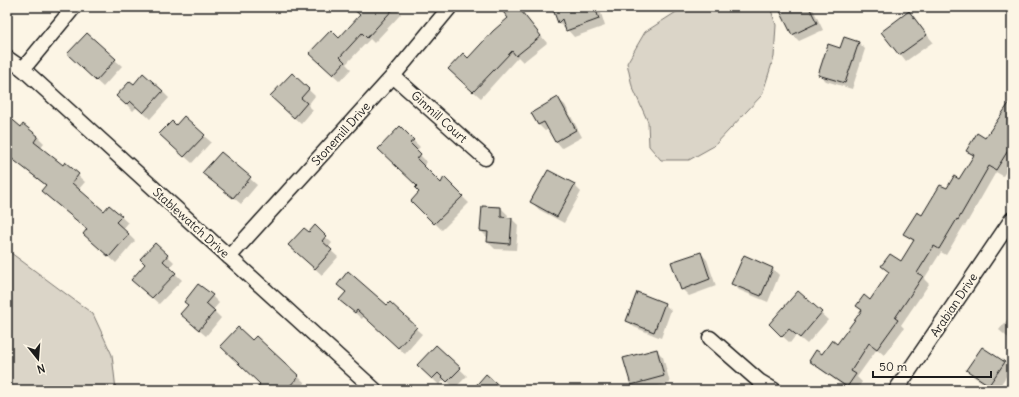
<svg xmlns="http://www.w3.org/2000/svg" width="1019" height="397" viewBox="0 0 1019 397" font-family="Delius,sans-serif">
  <style>
    .green { fill: #dbd5c8; stroke: #7c7872 }
    .shadow { fill: #0003 }
    .building { fill: #c4c0b3; stroke: #1c1c1c }
    .lines { fill: none; stroke-linecap: round; stroke-linejoin: round }
    .minor-casing { stroke: #1c1c1c; stroke-width: 17 }
    .minor { stroke: #fcf5e5; stroke-width: 14 }
    .labels { text-anchor: middle; stroke-width: 4; stroke-linejoin: round; paint-order: stroke }
    .street-label { font-size: 12px; fill: #1c1c1c; stroke: #fcf5e5 }
  </style>
  <rect width="100%" height="100%" fill="#fcf5e5"/>
  <filter id="ink" filterUnits="userSpaceOnUse"><feTurbulence type="fractalNoise" baseFrequency=".025" numOctaves="2"/><feDisplacementMap in="SourceGraphic" scale="8" xChannelSelector="R" yChannelSelector="G"/><feConvolveMatrix kernelMatrix="1 2 1 2 8 2 1 2 1" color-interpolation-filters="sRGB"/></filter>
  <g filter="url(#ink)">
    <!-- green -->
    <g class="green">
      <polygon points="684,7 770,7 776,25 774,57 762,95 714,146 689,160 661,160 649,146 648,122 632,86 627,63 645,32"/>
      <polygon points="7,250 93,314 112,355 116,390 7,390"/>
    </g>
    <!-- shadow -->
    <g class="shadow">
      <polygon points="356,7 394,7 401,14 374,43 370,39 346,64 351,69 340,81 317,60 339,39 361,16"/>
      <polygon points="510,7 517,7 547,43 523,62 518,57 481,98 456,76 468,59 510,18"/>
      <polygon points="553,7 610,7 600,10 605,26 574,37 566,28 565,29 558,22"/>
      <polygon points="779,7 812,7 823,30 799,41 792,34"/>
      <polygon points="909,13 933,42 906,61 883,32"/>
      <polygon points="858,42 865,49 852,89 826,81 820,75 841,49"/>
      <polygon points="115,60 122,66 103,87 75,61"/>
      <polygon points="292,74 315,96 308,105 313,110 301,124 278,103"/>
      <polygon points="134,85 162,91 169,98 150,119 137,107 133,111 124,102"/>
      <polygon points="558,99 565,105 582,137 562,148 556,141 549,129 545,131 539,125 532,113"/>
      <polygon points="1012,104 1012,162 1003,176 996,172 965,226 964,225 946,255 941,252 924,279 929,284 901,325 904,328 884,355 877,349 857,377 862,382 856,390 849,390 817,367 810,361 823,356 837,345 862,311 857,306 871,301 890,273 883,266 901,263 914,242 905,234 947,190 960,181 974,157 967,151 985,139"/>
      <polygon points="7,117 21,129 24,126 38,137 44,143 40,148 63,166 65,164 85,182 78,190 104,212 109,206 128,223 123,229 135,241 116,263 91,240 88,230 49,197 46,186 7,154"/>
      <polygon points="400,128 420,147 416,151 427,162 423,166 441,184 444,179 469,203 442,230 412,201 421,192"/>
      <polygon points="204,136 211,142 192,163 168,141"/>
      <polygon points="221,153 257,185 241,204 204,173"/>
      <polygon points="574,185 581,192 564,223 538,209 532,202"/>
      <polygon points="501,208 508,215 507,218 512,219 518,225 516,250 495,249 488,242 488,238 481,231"/>
      <polygon points="315,227 332,243 328,248 338,257 322,275 296,251"/>
      <polygon points="155,244 174,262 169,268 182,280 159,304 139,286"/>
      <polygon points="701,253 707,260 716,286 689,296 682,289"/>
      <polygon points="773,269 779,275 768,302 739,290 733,284"/>
      <polygon points="338,285 388,306 422,334 405,354 364,316 362,319 347,306 347,293"/>
      <polygon points="798,292 828,320 807,344 796,335 790,343 777,331"/>
      <polygon points="212,296 219,303 213,310 221,318 206,336 188,321 188,306 185,302"/>
      <polygon points="664,304 671,310 661,338 634,327 627,320"/>
      <polygon points="1008,319 1012,322 1012,341 999,330"/>
      <polygon points="257,338 305,383 299,390 263,390 252,342"/>
      <polygon points="436,346 467,376 455,388 445,379 439,385 419,365"/>
      <polygon points="656,350 663,357 670,383 644,390 637,390 632,385 625,359"/>
      <polygon points="1004,362 1011,369 997,390 995,390 974,377 968,370"/>
    </g>
    <!-- building -->
    <g class="building">
      <polygon points="351,7 395,7 367,38 362,33 340,57 345,62 333,75 309,53 331,30 339,38 360,15"/>
      <polygon points="499,7 518,7 541,36 516,56 512,51 473,92 448,69 463,53 468,58 493,31 508,18"/>
      <polygon points="552,7 595,7 599,19 566,31 562,19 558,23"/>
      <polygon points="778,7 809,7 817,23 792,35"/>
      <polygon points="909,11 927,35 899,55 881,32"/>
      <polygon points="87,33 116,59 96,81 67,54"/>
      <polygon points="844,37 859,42 845,83 818,75 828,44 840,48"/>
      <polygon points="143,73 163,91 143,113 130,101 126,105 116,96 130,81 134,84"/>
      <polygon points="292,73 309,89 301,98 307,103 294,118 270,96"/>
      <polygon points="558,97 576,130 555,142 544,122 538,125 531,113"/>
      <polygon points="1012,99 1012,144 996,170 989,166 958,220 957,219 939,249 934,246 917,273 923,276 895,318 898,320 877,349 869,343 851,371 856,374 847,387 809,361 816,350 822,354 832,340 837,344 862,310 856,306 864,295 870,300 889,272 881,266 890,254 901,261 914,240 903,234 917,212 922,215 940,185 947,188 954,176 959,179 974,155 966,151 977,133 985,138"/>
      <polygon points="7,115 21,127 23,124 38,136 34,142 63,165 65,162 79,174 72,183 104,211 109,205 122,216 116,222 129,234 109,257 83,234 87,229 41,191 46,185 7,155"/>
      <polygon points="184,116 205,135 184,157 159,134 172,121 176,125"/>
      <polygon points="400,126 414,140 410,143 421,154 417,159 441,183 444,177 463,196 434,224 411,201 419,192 415,188 417,186 378,149"/>
      <polygon points="221,152 251,177 233,198 202,173"/>
      <polygon points="548,170 575,184 557,217 530,202"/>
      <polygon points="482,206 501,207 501,217 512,218 510,244 487,242 488,232 480,231"/>
      <polygon points="315,225 326,236 322,241 332,250 315,269 288,245 304,228 309,232"/>
      <polygon points="155,243 168,255 163,261 176,273 152,298 131,280 145,264 140,259"/>
      <polygon points="701,252 710,279 681,290 671,262"/>
      <polygon points="744,255 773,268 761,296 731,284"/>
      <polygon points="348,271 387,305 390,302 417,327 398,348 357,310 355,313 339,300 346,292 337,285"/>
      <polygon points="198,284 213,295 206,303 215,311 199,330 180,314 188,305 184,302"/>
      <polygon points="798,291 822,312 800,338 789,329 782,337 769,324"/>
      <polygon points="637,292 665,303 654,332 626,321"/>
      <polygon points="238,327 252,340 256,336 299,376 286,390 255,390 260,384 220,346"/>
      <polygon points="436,345 461,368 447,382 438,373 432,379 417,365"/>
      <polygon points="982,347 1005,362 989,385 966,370"/>
      <polygon points="657,349 664,376 631,385 623,358"/>
      <polygon points="486,374 504,390 472,390"/>
    </g>
    <g class="lines">
      <defs>
        <g id="minor">
          <polyline points="7,58 23,69 375,390"/>
          <polyline points="23,69 74,7"/>
          <polyline points="393,76 485,158"/>
          <polyline points="229,257 393,76 450,7"/>
          <polyline points="710,338 759,381 774,390"/>
          <polyline points="896,390 1012,219"/>
        </g>
      </defs>
      <!-- minor casing -->
      <use href="#minor" class="minor-casing"/>
      <!-- minor -->
      <use href="#minor" class="minor"/>
    </g>
  </g>
  <g class="labels">
    <!-- street labels -->
    <g class="street-label">
      <text transform="translate(439 117) rotate(42)" y="4">Ginmill Court</text>
      <text transform="translate(341 134) rotate(-48)" y="4">Stonemill Drive</text>
      <text transform="translate(191 223) rotate(42)" y="4">Stablewatch Drive</text>
      <text transform="translate(954 305) rotate(-56)" y="4">Arabian Drive</text>
    </g>
  </g>
  <!-- margin -->
  <rect width="1019" height="397" fill="none" stroke="#fcf5e5" stroke-width="24"/>
  <rect x="12" y="12" width="995" height="373" fill="none" stroke="#1c1c1c" stroke-width="1.5" filter="url(#ink)"/>
  <!-- north arrow -->
  <g transform="translate(38 359) rotate(163)" stroke="#fcf5e5" stroke-width="3" paint-order="stroke">
  <path d="M0-3L7 15L0 10L-7 15Z" fill="#1c1c1c"/>
  <text y="-6" font-size="11" font-weight="bold" text-anchor="middle" fill="#1c1c1c">N</text>
  </g>
  <!-- scale -->
  <path d="M873 371v6h118v-6" fill="none" stroke="#1c1c1c" stroke-width="2"/>
  <text x="879" y="371" font-size="12" fill="#1c1c1c" stroke="#fcf5e5" stroke-width="3" paint-order="stroke">50 m</text>
</svg>
